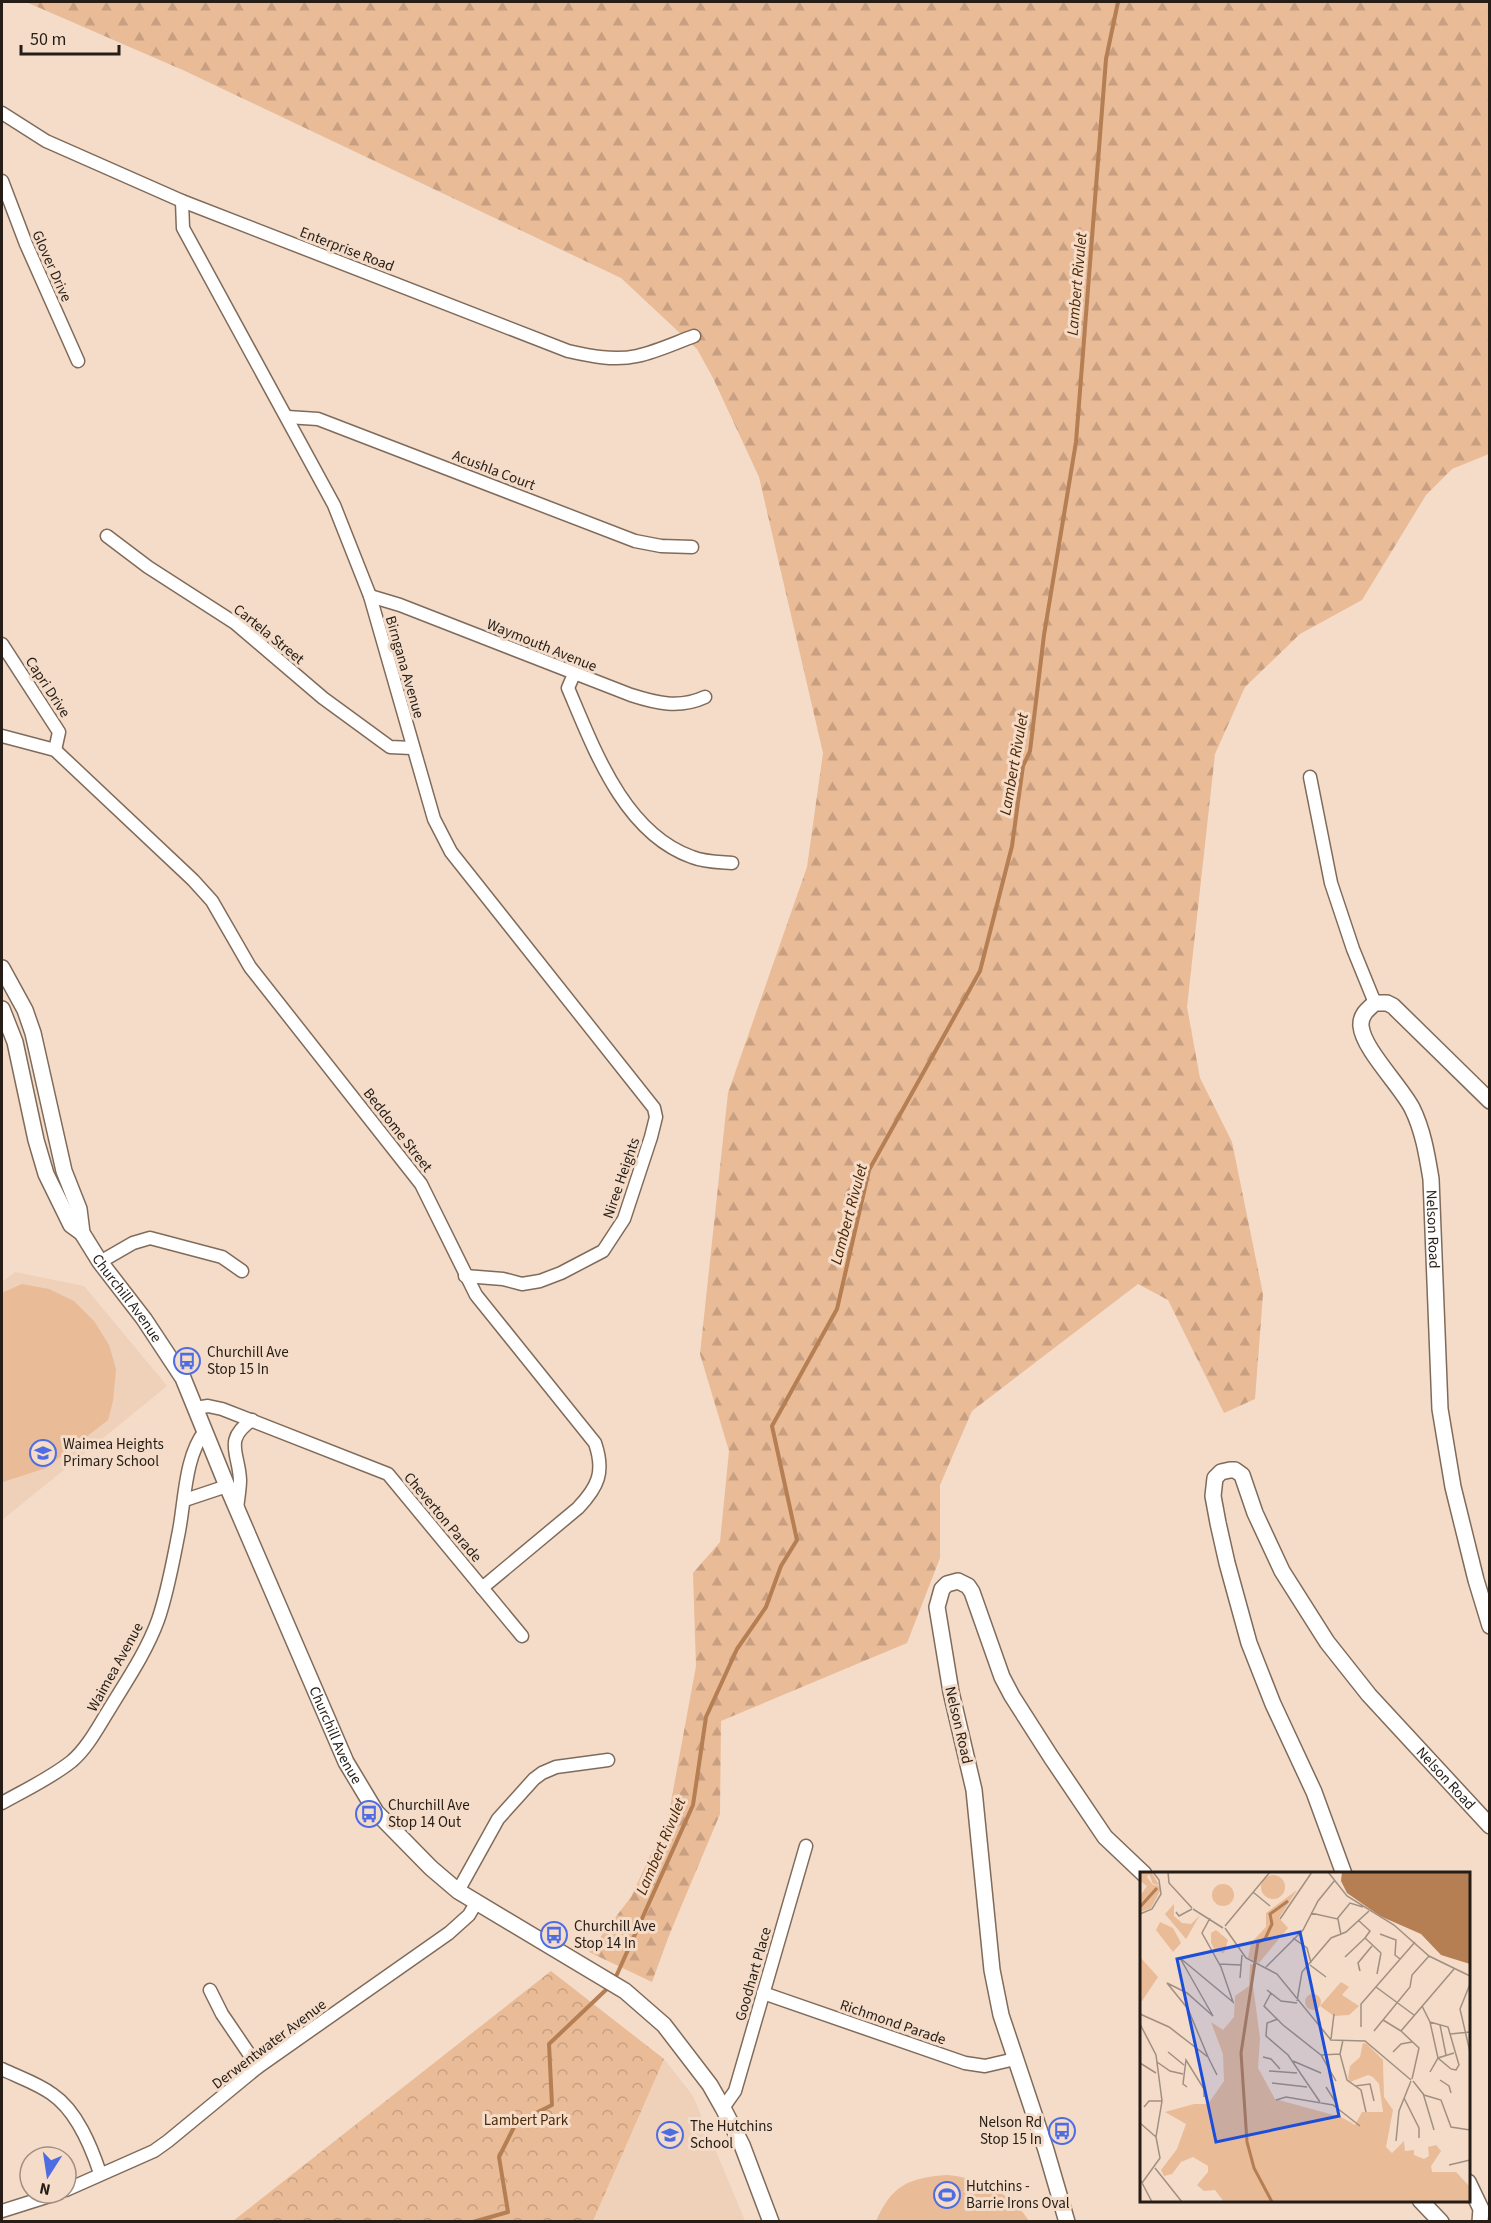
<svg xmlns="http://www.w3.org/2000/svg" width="1491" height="2223" viewBox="0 0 1491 2223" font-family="'Source Sans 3',sans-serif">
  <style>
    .built { fill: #efd0b9 }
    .forest { fill: url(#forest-firs) }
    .park { fill: url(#park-crowns) }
    .pitch { fill: #e9bb97 }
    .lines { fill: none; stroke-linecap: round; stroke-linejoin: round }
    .stream { stroke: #b57e53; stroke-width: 4 }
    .minor-casing { stroke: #806b5a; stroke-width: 15 }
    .tertiary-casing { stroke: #806b5a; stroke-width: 18 }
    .minor { stroke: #fff; stroke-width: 12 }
    .tertiary { stroke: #fff; stroke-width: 15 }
    .labels { text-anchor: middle; stroke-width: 6; stroke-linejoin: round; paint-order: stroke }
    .street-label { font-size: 15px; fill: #251d16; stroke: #f4dcc9 }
    .poi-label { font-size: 15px; fill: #251d16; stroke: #f4dcc9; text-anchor: start }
    .park-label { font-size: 15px; fill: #4e2905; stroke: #f4dcc9 }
    .water-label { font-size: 16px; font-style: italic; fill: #4b2602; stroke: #f4dcc9 }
    .inset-river { fill: none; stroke: #b57e53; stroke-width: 3 }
    .inset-road { fill: none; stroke: #a19081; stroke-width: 1.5 }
    .view { fill: #1d4ed8; fill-opacity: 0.15; stroke: #1d4ed8; stroke-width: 3 }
    .inset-edge { fill: none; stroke: #251d16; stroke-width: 3 }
  </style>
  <defs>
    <pattern id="forest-firs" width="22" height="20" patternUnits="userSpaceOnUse" patternTransform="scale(1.5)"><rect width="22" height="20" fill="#e9bb97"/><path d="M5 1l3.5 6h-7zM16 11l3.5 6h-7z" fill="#c8a081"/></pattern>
    <pattern id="park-crowns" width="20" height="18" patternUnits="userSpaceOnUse" patternTransform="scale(1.5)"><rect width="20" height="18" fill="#e9bb97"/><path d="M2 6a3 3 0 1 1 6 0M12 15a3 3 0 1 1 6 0" fill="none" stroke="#c8a081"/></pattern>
  </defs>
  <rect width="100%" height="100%" fill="#f4dcc9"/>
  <!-- built -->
  <g class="built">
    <polygon points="15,1272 84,1286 167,1386 2,1520 2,1282"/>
    <polygon points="664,2059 693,2096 745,2221 593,2221"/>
  </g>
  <!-- forest -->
  <polygon class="forest" points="26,2 1489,2 1489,454 1452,469 1426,495 1362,600 1300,634 1245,687 1215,754 1187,1007 1200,1078 1232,1142 1263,1294 1255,1399 1224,1413 1168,1300 1138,1284 972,1411 940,1485 940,1558 907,1643 721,1721 720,1814 670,1933 652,1982 589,1952 631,1897 668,1818 696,1666 693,1573 720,1542 729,1451 700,1354 728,1093 807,867 823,753 759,477 713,378 697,349 621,278 185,71"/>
  <!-- park -->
  <polygon class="park" points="551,1971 664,2059 593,2221 233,2221"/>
  <!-- pitch -->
  <g class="pitch">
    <polygon points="22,1284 49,1289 74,1301 94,1321 109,1345 116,1369 113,1401 108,1420 46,1468 3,1482 2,1293"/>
    <path d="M 947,2175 C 980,2178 1011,2193 1029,2221 L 876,2221 C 892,2185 908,2178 947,2175 Z"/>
  </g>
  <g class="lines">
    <!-- stream -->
    <g class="stream">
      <polyline points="614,1981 693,1805 706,1717 737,1649 766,1607 781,1566 797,1540 772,1426 837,1309 869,1170 980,971 1012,846 1023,766 1030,751 1044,635 1076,442 1106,59 1118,2"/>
      <polyline points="473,2222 508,2212 499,2157 516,2123 552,2105 549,2044 609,1987"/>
    </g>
    <defs>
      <g id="minor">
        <path d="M 2,113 L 46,141 L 182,201 L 568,351 C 590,356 614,361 637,356 C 656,352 675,343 694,336"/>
        <polyline points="2,181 26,244 78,361"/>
        <polyline points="182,201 183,228 334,505 370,596 434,819 451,852 654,1108 656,1117 651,1137 624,1219 603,1251 561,1273 540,1281 522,1284 503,1279 465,1276"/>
        <polyline points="287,417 318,419 635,541 661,546 692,547"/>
        <polyline points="107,536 148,567 235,623 323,698 390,747 412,748"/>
        <path d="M 370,596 L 400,605 L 631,695 C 656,703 679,709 705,697"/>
        <polyline points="2,644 59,732 55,750"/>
        <path d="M 574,674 L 568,688 C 594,749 624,833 692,857 C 704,862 719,862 732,863"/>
        <path d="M 2,736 L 55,750 L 193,880 L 212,901 L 250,967 L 421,1184 L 476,1295 L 595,1443 C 605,1472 598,1487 578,1508 L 482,1588"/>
        <polyline points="1310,777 1331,883 1353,949 1375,1003"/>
        <polyline points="100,1262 133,1243 150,1238 222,1257 242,1271"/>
        <polyline points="196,1408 208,1406 222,1409 388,1474 522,1636"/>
        <polyline points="185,1500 227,1486"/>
        <path d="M 237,1509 C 238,1499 240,1489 240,1480 C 239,1453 223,1440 252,1420"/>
        <path d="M 2,1803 C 25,1790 51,1778 72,1761 C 87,1748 97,1729 107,1713 C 125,1683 146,1653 158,1620 C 168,1591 173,1561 179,1531 C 185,1499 185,1456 205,1431"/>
        <polyline points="458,1891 498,1819 534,1779 542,1773 556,1767 608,1760"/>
        <polyline points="210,1990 222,2014 258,2067"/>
        <polyline points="763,1993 965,2063 985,2066 1015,2059"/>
        <path d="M 2,2069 C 18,2077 37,2083 52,2094 C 77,2111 91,2146 100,2173"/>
        <polyline points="723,2108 735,2091 806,1846"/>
        <polyline points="66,2190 154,2151 168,2141 258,2067 449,1933 469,1915 476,1903"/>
        <polyline points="2,2211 59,2193"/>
      </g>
      <g id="tertiary">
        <path id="s1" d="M 2,968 L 25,1010 L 33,1033 L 64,1171 L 79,1209 L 82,1233 L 100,1262 L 144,1319 L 183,1378 L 227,1486 L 346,1762 L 376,1812 L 431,1868 L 458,1891 L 625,1991 L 664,2025 L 710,2085 L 723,2108 L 742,2145 L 771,2222"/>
        <polyline points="2,1009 15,1042 36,1140 46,1174 71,1225 82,1233"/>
        <path id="s2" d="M 1490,1101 L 1393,1006 L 1387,1003 L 1375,1003 C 1368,1009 1360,1015 1361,1026 C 1363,1049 1400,1085 1412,1108 C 1423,1130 1427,1155 1431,1179 L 1440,1409 L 1453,1487 L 1476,1580 L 1490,1626"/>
        <path id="s3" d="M 1344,1874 L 1314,1792 L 1273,1704 L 1249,1643 L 1227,1563 L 1218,1523 L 1213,1496 L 1215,1478 L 1221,1472 L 1230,1470 L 1235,1470 L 1242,1475 L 1255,1513 L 1282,1571 L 1327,1642 L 1369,1695 L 1490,1826"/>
        <polyline points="1468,2182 1481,2209 1480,2222"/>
        <polyline points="1420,2200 1441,2222"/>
        <polyline points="1067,2222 1046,2150 1001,2015 992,1970 974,1790 951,1692 937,1607 942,1589 947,1584 958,1581 968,1586 972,1592 1002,1677 1012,1696 1051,1757 1105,1837 1144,1874"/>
      </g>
    </defs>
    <!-- minor casing -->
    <use href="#minor" class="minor-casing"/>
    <!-- tertiary casing -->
    <use href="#tertiary" class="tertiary-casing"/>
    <!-- minor -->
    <use href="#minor" class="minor"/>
    <!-- tertiary -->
    <use href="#tertiary" class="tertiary"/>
  </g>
  <!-- icons -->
  <defs>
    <symbol id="bus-ring" viewBox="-11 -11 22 22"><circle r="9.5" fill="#f4dcc9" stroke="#4f6de2" stroke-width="1.5"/><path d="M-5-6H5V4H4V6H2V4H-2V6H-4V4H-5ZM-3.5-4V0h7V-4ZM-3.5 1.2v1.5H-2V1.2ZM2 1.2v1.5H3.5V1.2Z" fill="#4f6de2"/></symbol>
    <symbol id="school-ring" viewBox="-11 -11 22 22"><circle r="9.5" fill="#f4dcc9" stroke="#4f6de2" stroke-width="1.5"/><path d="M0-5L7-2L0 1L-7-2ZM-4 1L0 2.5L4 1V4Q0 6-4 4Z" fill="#4f6de2"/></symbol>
    <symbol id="stadium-ring" viewBox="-11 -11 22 22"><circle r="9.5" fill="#f4dcc9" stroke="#4f6de2" stroke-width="1.5"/><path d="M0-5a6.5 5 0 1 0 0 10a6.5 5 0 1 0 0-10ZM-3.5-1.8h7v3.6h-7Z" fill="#4f6de2"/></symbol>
  </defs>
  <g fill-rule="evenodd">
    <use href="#bus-ring" x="172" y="1346" width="30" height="30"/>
    <use href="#school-ring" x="28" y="1438" width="30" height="30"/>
    <use href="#bus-ring" x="354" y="1799" width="30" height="30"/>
    <use href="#bus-ring" x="539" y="1920" width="30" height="30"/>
    <use href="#bus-ring" x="1047" y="2116" width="30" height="30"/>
    <use href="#school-ring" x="655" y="2120" width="30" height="30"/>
    <use href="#stadium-ring" x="932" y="2180" width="30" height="30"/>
  </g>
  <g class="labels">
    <!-- street labels -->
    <g class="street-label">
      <text transform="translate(347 249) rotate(21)" y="5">Enterprise Road</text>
      <text transform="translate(52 266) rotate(66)" y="5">Glover Drive</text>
      <text transform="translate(494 470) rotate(21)" y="5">Acushla Court</text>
      <text transform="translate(269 634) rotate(39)" y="5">Cartela Street</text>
      <text transform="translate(542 645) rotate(22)" y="5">Waymouth Avenue</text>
      <text transform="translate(405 667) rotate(74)" y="5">Birngana Avenue</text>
      <text transform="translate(48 687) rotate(57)" y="5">Capri Drive</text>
      <text transform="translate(398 1130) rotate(52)" y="5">Beddome Street</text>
      <text transform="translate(621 1178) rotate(-71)" y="5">Niree Heights</text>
      <text dy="5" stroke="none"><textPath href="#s2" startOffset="404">Nelson Road</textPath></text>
      <text dy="5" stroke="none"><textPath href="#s1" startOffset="358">Churchill Avenue</textPath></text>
      <text transform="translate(443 1517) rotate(50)" y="5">Cheverton Parade</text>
      <text transform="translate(115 1667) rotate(-61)" y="5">Waimea Avenue</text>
      <text transform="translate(959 1725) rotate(77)" y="5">Nelson Road</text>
      <text dy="5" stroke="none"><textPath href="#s1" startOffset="844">Churchill Avenue</textPath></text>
      <text dy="5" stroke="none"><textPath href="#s3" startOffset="820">Nelson Road</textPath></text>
      <text transform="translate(753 1974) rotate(-74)" y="5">Goodhart Place</text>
      <text transform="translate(893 2022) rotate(19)" y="5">Richmond Parade</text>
      <text transform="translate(269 2044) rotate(-37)" y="5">Derwentwater Avenue</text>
    </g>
    <!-- poi labels -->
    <g class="poi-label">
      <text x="207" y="1357">Churchill Ave<tspan x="207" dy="17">Stop 15 In</tspan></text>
      <text x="63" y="1449">Waimea Heights<tspan x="63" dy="17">Primary School</tspan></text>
      <text x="388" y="1810">Churchill Ave<tspan x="388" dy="17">Stop 14 Out</tspan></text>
      <text x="574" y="1931">Churchill Ave<tspan x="574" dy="17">Stop 14 In</tspan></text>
      <text x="1042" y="2127" text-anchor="end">Nelson Rd<tspan x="1042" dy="17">Stop 15 In</tspan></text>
      <text x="690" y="2131">The Hutchins<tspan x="690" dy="17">School</tspan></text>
      <text x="966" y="2191">Hutchins -<tspan x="966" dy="17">Barrie Irons Oval</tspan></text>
    </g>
    <!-- park labels -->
    <g class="park-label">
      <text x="526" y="2125">Lambert Park</text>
    </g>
    <!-- water labels -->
    <g class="water-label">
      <text transform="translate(1076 284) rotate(-85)" y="6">Lambert Rivulet</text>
      <text transform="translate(1013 764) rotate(-80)" y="6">Lambert Rivulet</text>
      <text transform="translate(848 1214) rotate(-75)" y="6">Lambert Rivulet</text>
      <text transform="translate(660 1846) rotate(-67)" y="6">Lambert Rivulet</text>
    </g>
  </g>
  <!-- overview -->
  <g transform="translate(1140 1872)">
    <rect width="330" height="330" fill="#f4dcc9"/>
    <path d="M 0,1 L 12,1 L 19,13 L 13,12 L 9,2 L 7,5 L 13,13 L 20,14 L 20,19 L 11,36 L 0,40 L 0,24 L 7,14 L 0,9 ZM 34,32 L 34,44 L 42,51 L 51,52 L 60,43 L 46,67 L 25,42 ZM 20,50 L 33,56 L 41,71 L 33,80 L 16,58 ZM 0,85 L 18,105 L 2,129 L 0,129 ZM 110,92 L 116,93 L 112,106 L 120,166 L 118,196 L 135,227 L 201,245 L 215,253 L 222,240 L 243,240 L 239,212 L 233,205 L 228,203 L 210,210 L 208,206 L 210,194 L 220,185 L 223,171 L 227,172 L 243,188 L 244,225 L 253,238 L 246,275 L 252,281 L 264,269 L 265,279 L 274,278 L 274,283 L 284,287 L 289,284 L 288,275 L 296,273 L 301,279 L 291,294 L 292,300 L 316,300 L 330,315 L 330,330 L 84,330 L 75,318 L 64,319 L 57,313 L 68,300 L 68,294 L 53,285 L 41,290 L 32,302 L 24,304 L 21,298 L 37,277 L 46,252 L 25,240 L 54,232 L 68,232 L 84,209 L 83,182 L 71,150 L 83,158 L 94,145 L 95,124 L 109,114 ZM 201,110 L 209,115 L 202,123 L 219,134 L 209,143 L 194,144 L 180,134 Z" fill="#e9bb97"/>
    <path d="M 157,18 L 139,46 L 148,56 L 119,91 L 108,86 L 111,71 L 126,55 L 126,41 Z" fill="#e9bb97"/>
    <path d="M121 15a12 12 0 1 1 24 0a12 12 0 1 1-24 0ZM72 23a11 11 0 1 1 22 0a11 11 0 1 1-22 0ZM 76,58 L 88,68 L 84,81 L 75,79 L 71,71 L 71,61 ZM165 130a8 8 0 1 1 16 0a8 8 0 1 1-16 0Z" fill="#e9bb97"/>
    <path d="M 202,0 L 330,0 L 330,92 L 301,83 L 281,62 L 240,44 L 207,21 L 201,9 Z" fill="#b57e53"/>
    <path class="inset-river" d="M 0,35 L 17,16M 132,330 L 114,296 L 107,270 L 101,181 L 118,70 L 125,67 L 132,52 L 130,42 L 148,29"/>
    <path class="inset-road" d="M 28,0 L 29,11 L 52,36M 188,0 L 207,24 L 254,53 L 289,84 L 330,104M 113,20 L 130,34M 53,37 L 83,56M 36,40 L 39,44 L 52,37M 171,41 L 198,47 L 201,63M 0,42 L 12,37 L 21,22 L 19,8 L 13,0M 140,47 L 172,0M 197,47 L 210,31 L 223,35M 218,48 L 230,59 L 225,66 L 241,81M 85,54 L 130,0M 85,56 L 106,86 L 137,102 L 191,168M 240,62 L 256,68 L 255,83 L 260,87M 153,66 L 167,76 L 171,91M 205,85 L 225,66M 79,92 L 101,93M 170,93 L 186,105M 126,95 L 163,58 L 178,29 L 195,8M 219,96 L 220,99 L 218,91 L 232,74M 237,102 L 241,81M 100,106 L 102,83M 330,112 L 320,137 L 330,180M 236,115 L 274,143M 127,118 L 141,129 L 157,131M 131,121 L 124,134 L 143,153 L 181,183 L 200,182M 157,129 L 162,100 L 191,66 L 206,60 L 229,39M 282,134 L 290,150 L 298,186 L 311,197M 0,142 L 29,155 L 68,185 L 48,137 L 27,111 L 47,121 L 73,144 L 40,86 L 93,130 L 81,95 L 62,61 L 70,46M 138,147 L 127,151 L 126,164 L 148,183 L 180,230M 243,148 L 261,159M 290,150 L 308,155 L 319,193 L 316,198 L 311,197M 0,152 L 16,183 L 22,229 L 16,265 L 20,286 L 2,311M 300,153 L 306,183M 221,155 L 221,132 L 275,70M 234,159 L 270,115 L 272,103 L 289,84M 310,162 L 330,160M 191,167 L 194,142M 190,168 L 225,169 L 271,208M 203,168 L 200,182 L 207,208 L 221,218 L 226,240M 28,180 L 44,193M 253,180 L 261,172 L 272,170M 181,183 L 196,209M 68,185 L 77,203M 123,185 L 131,187 L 140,197M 153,189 L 181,201M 17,190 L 30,199 L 43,202M 0,191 L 16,201M 129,199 L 157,201M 290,200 L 298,186 L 314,181M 272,207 L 279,176 L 261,159 L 314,97M 300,208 L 309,214 L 311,221M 273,209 L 284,223 L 301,228 L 311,255 L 330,258M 132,211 L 167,215M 215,214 L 230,212 L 234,229M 47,215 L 43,212 L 46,188 L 64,217 L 64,225M 186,215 L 198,234M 283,221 L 294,258M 264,226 L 279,256 L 279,266M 136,228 L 146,225 L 193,233 L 220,254M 4,235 L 9,229 L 22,229M 0,251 L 16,265M 256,269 L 259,239 L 271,209M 309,293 L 330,288M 15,296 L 42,330M 0,307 L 12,330"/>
    <path class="view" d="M 160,60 L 199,244 L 76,270 L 37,87 Z"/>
    <rect width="330" height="330" class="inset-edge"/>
  </g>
  <!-- border -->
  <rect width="1491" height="2223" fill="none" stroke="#251d16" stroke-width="6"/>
  <!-- north arrow -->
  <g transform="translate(48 2175) rotate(192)"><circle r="28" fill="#f4dcc9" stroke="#a19081" stroke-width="1.5"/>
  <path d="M0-4.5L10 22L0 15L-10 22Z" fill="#4f6de2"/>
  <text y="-9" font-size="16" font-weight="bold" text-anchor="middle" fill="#251d16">N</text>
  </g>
  <!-- scale -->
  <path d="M21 45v9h98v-9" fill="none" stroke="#251d16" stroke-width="3"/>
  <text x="30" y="45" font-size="18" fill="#251d16" stroke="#f4dcc9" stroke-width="4.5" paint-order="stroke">50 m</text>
</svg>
